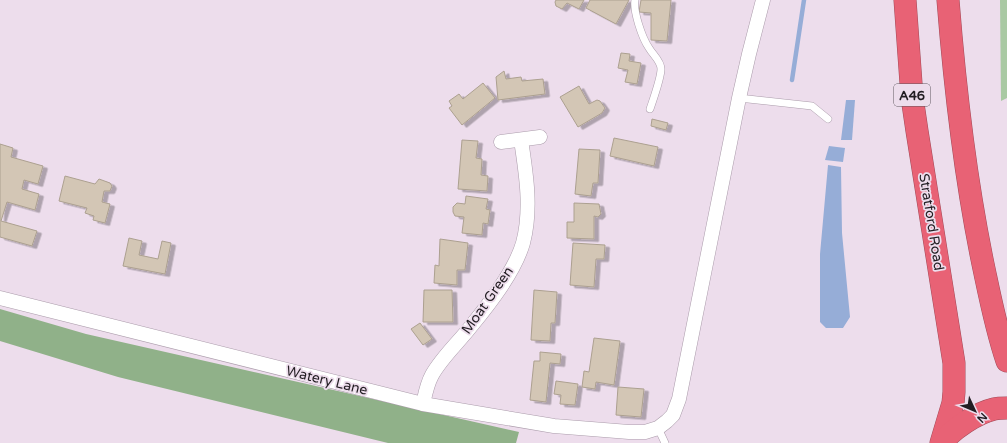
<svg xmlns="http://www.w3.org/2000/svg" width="1007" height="443" viewBox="0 0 1007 443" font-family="'Varela Round',sans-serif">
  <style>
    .green { fill: #a9c9a3 }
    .forest { fill: #90b189 }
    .water { fill: #96add7 }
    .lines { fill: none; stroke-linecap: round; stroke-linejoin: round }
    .stream { stroke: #96add7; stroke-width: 4.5 }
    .building { fill: #d3c6b5; stroke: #aca090; filter: url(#shadow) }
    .lane-casing { stroke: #ab9cab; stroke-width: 8 }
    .street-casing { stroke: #ab9cab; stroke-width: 15 }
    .highway-casing { stroke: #a34a58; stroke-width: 23 }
    .lane { stroke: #fff; stroke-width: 7 }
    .street { stroke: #fff; stroke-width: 14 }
    .highway { stroke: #e86275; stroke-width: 22 }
    .labels { text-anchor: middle; stroke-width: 3.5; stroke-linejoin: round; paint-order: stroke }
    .shield { fill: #edddec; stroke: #5f575f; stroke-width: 1 }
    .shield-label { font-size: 13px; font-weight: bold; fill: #221d22 }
    .street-label { font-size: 14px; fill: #221d22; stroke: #edddec }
  </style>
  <defs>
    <filter id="shadow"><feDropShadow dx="4.5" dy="2.5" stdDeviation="0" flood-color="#0004"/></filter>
  </defs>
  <rect width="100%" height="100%" fill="#edddec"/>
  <!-- green -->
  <polygon class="green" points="1000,0 1007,0 1007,98 1001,101"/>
  <!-- forest -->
  <polygon class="forest" points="0,309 86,334 519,432 516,443 388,443 118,377 0,341"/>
  <!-- water -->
  <g class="water">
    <polygon points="846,100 855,100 852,140 841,140"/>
    <polygon points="829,146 845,148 843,162 825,160"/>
    <polygon points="828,165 841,167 842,233 850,317 843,328 826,328 820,322 820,254"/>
  </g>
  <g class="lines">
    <!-- stream -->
    <polyline class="stream" points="792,80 804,0"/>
  </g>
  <!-- building -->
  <g class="building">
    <polygon points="556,0 584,0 579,9 567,3 562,9 556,6 555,2"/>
    <polygon points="590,0 629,0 616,24 586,8"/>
    <polygon points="641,0 671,0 667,41 651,40 651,13 639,12"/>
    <polygon points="621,53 630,54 629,61 641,63 637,84 625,82 628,70 618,68"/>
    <polygon points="504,71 506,79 521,77 522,81 543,79 545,94 498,100 496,77"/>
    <polygon points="483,83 495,98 462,125 449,108 452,106 449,101 459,94 463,99"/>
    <polygon points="579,86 589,104 597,100 600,101 605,108 602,113 578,127 560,97"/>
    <polygon points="652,119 668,123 666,130 651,126"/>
    <polygon points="614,138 658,147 654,166 610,156"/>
    <polygon points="462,140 478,141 476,158 482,159 481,175 488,176 487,191 458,189"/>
    <polygon points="0,144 13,148 11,157 43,166 38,184 24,180 22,189 39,194 35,210 7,202 1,221 37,231 32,246 0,237"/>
    <polygon points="579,149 600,150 598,183 593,183 591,196 575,194"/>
    <polygon points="65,176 95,184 99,179 110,183 112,186 110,191 104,191 102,202 110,204 105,223 93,220 94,216 85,213 87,208 59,201"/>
    <polygon points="466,196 488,199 486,209 490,210 488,224 483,223 482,235 462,233 464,217 455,216 453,212 453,207 457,203 465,204"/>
    <polygon points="574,203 599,204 601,214 598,217 594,216 594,239 567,238 567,222 574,222"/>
    <polygon points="129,238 142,241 139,255 158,259 162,241 171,243 165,274 123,266"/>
    <polygon points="440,239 468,243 465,270 457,270 457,285 434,283 435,265 439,266"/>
    <polygon points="573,243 605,245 604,259 596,259 594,287 570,285"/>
    <polygon points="424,290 452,290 453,322 423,322"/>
    <polygon points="534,290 557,292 555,323 551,323 550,341 531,340"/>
    <polygon points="420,323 432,339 423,345 411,329"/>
    <polygon points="594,338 620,341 614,385 596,382 595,389 582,387 584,371 589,372"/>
    <polygon points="540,352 561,354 560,364 550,363 546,402 530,400 534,361 540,361"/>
    <polygon points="556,381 578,384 575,405 560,404 561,395 554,394"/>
    <polygon points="618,387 644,389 641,417 616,415"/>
  </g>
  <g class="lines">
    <defs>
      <g id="lane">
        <path d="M 635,0 C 633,11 642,38 649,48 C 653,55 661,61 661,69 C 661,78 653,100 650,109"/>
        <polyline points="739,98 812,106 828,119"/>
        <polyline points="658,428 665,443"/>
      </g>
      <g id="street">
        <polyline points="501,142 540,137"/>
        <polyline points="0,298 423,404 554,426 629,432 645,432 658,428 667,421 673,415 679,399 739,98 749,54 763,0"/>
        <path d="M 423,404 C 425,395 427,384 432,375 C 442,357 459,342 472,325 C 490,303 515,271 523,243 C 532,209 526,173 521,140"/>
      </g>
      <g id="highway">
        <polyline points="905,0 912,97 917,131 954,363 954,392 953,403 941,443"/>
        <path d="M 948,0 C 955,89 965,177 983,264 C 990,297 996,329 1007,361"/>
        <path d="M 942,443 C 952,429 977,413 994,409 C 998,408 1003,408 1007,408"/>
      </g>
    </defs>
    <!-- lane casing -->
    <use href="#lane" class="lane-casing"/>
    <!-- street casing -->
    <use href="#street" class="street-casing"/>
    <!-- highway casing -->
    <use href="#highway" class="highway-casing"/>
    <!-- lane -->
    <use href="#lane" class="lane"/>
    <!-- street -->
    <use href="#street" class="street"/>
    <!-- highway -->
    <use href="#highway" class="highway"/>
  </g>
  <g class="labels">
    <!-- shield labels -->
    <rect class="shield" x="894" y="84" width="36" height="22" rx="3"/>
    <g class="shield-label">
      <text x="912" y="100">A46</text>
    </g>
    <!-- street labels -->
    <g class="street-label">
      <text transform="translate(932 222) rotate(81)" y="5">Stratford Road</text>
      <text transform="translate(487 300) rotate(-55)" y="5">Moat Green</text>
      <text transform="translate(327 380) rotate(14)" y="5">Watery Lane</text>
    </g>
  </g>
  <!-- north arrow -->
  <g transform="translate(975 411) rotate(134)" stroke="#edddec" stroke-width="3" paint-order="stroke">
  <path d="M0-3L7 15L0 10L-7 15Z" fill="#221d22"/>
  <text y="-6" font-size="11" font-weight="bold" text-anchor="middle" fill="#221d22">N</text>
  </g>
</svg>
